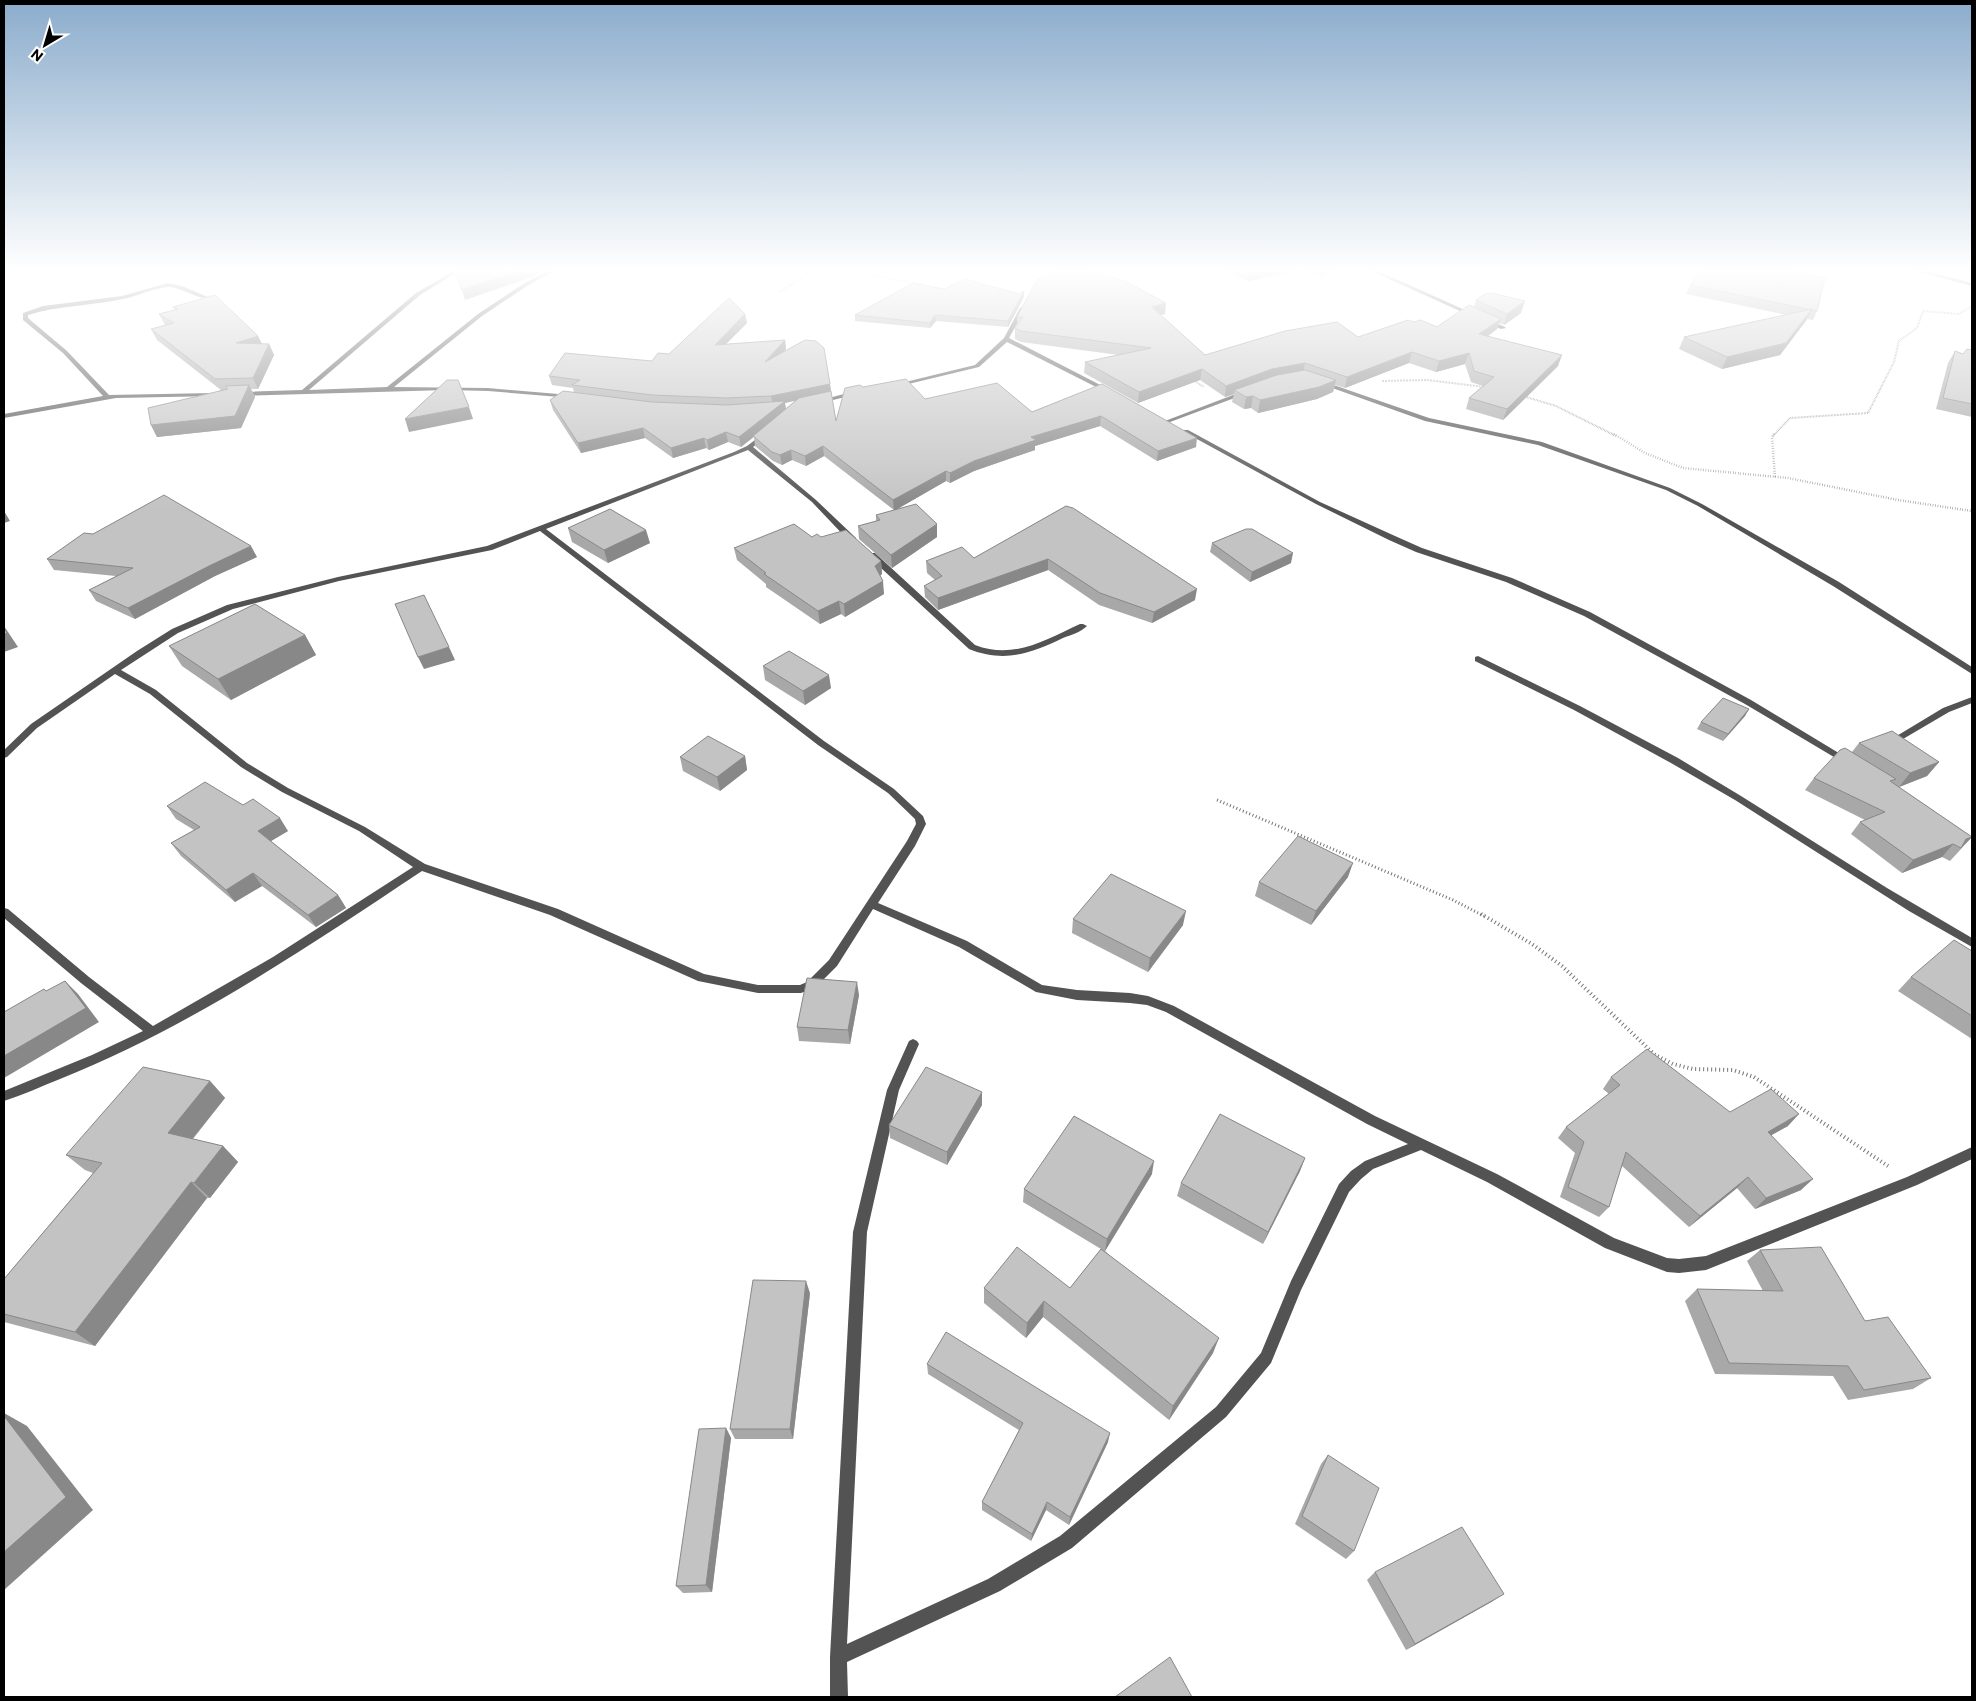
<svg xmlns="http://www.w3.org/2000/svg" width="1976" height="1701" viewBox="0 0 1976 1701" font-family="Commissioner,sans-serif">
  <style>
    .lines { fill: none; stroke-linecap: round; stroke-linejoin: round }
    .path-far3 { stroke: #757575; stroke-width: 2; stroke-dasharray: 0.5 1; stroke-linecap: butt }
    .path-far2 { stroke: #757575; stroke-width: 2.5; stroke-dasharray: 0.5 2; stroke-linecap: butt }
    .path-far1 { stroke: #757575; stroke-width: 3; stroke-dasharray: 1 2.5; stroke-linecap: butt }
    .path { stroke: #757575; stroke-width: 4; stroke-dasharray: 1 3; stroke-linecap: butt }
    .minor { fill: #535353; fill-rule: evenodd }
    .tertiary { fill: #535353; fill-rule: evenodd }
    .wall { fill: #a8a8a8; fill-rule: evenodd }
    .shaded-wall { fill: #888 }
    .building { fill: #c3c3c3; stroke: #888 }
  </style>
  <rect width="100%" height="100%" fill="#fff"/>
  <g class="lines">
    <!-- path-far3 -->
    <g class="path-far3">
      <polyline points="847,270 924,285"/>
      <polyline points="780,292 813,270"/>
      <polyline points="1193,380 1204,387"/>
      <polyline points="1382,381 1427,380 1485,387"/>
      <polyline points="1523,396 1556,406 1616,436"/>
      <polyline points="1773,436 1790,418 1868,413 1894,362 1899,341 1917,328 1923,311 1959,314 1972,306"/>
    </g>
    <!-- path-far2 -->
    <g class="path-far2">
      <polyline points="1614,434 1645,453 1683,468 1788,478 1898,500 1972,511"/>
      <polyline points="1774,434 1772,437 1775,477"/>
    </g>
    <!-- path-far1 -->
    <polyline class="path-far1" points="1217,800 1453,900 1484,916"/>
    <!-- path -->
    <polyline class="path" points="1481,914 1532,944 1562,966 1655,1055 1673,1064 1693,1069 1733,1070 1754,1077 1888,1166"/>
    <!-- minor -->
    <g class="minor">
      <polygon points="455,270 461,270 420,295 309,390 387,387 478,314 523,284 549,270 556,270 527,286 482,316 394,387 488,388 570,395 573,397 572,398 488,391 447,390 241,396 238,394 241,392 302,390 416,293"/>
      <polygon points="1369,270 1376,270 1476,315 1471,316"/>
      <path d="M 168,283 L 182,286 L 208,297 C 199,301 180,286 168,287 C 153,288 138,296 123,299 C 91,306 59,305 28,315 L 28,318 L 67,351 L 109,395 L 214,393 L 216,394 L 216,396 L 116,398 L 4,418 L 4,414 L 103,396 L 63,353 L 23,320 L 23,313 L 43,306 L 122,296 Z"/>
      <polygon points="1023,306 1026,308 1009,338 1110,390 1110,392 1106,392 1007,342 979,367 896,387 893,385 975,365 1004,338 1020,308"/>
      <polygon points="1487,319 1505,327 1506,328 1501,329 1485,322 1485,320"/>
      <polygon points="1321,382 1325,382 1429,418 1542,442 1670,488 1702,504 1839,582 1972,667 1972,674 1833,586 1698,506 1666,490 1538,445 1425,421 1321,384"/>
      <polygon points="1246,390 1249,392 1248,393 1170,422 1165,421"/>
      <polygon points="855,391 857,392 857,394 821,403 818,401"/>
      <polygon points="1184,430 1188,430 1320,502 1395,536 1422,548 1512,578 1590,612 1751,700 1852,761 1850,763 1844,763 1745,704 1584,616 1506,582 1416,552 1389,540 1316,504 1184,432"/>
      <path d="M 764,433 L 766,434 L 766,436 L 753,447 L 816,500 L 856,538 L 856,542 L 850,542 L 812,502 L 748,450 L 546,529 L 824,741 L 894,789 L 923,816 L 926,824 L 915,846 L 878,903 L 967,941 L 1042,985 L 1077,990 L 1130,993 L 1148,996 L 1174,1006 L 1375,1116 L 1497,1174 L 1614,1238 L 1667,1258 L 1679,1259 L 1706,1256 L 1907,1177 L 1972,1147 L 1972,1159 L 1917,1185 L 1706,1270 L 1679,1273 L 1667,1272 L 1605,1248 L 1487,1182 L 1421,1150 L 1373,1169 L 1361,1179 L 1349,1192 L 1301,1290 L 1271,1363 L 1226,1417 L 1072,1548 L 1000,1591 L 847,1662 L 848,1697 L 830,1697 L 830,1657 L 853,1232 L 887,1090 L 909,1041 L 913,1039 L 917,1041 L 919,1044 L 899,1090 L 867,1232 L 847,1644 L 988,1579 L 1060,1536 L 1216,1407 L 1261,1353 L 1291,1281 L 1339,1184 L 1351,1171 L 1365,1161 L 1408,1144 L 1367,1124 L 1166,1012 L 1147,1005 L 1130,1003 L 1077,1000 L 1036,992 L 959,947 L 873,909 L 837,966 L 815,988 L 801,993 L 758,993 L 698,981 L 550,915 L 422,871 C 306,948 190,1027 60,1079 C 42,1086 23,1095 4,1101 L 4,1091 L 92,1055 L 143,1031 L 81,983 L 4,918 L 4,908 L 8,909 L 89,977 L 153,1026 L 273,957 L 413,867 L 359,831 L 282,792 L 241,767 L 150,694 L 115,674 L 37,728 L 7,757 L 4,758 L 4,750 L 31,724 L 137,651 L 172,629 L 227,605 L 338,577 L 487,546 L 734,452 L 747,446 ZM 540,531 L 818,745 L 888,793 L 915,819 L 916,824 L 907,841 L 829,960 L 807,982 L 800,985 L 758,985 L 704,974 L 558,909 L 425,864 L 365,827 L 288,788 L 247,763 L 156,690 L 121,670 L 178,633 L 233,609 L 339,581 L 492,550 Z"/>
      <path d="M 869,553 L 875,553 L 975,645 C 1014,660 1045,640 1080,624 L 1083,624 L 1087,626 C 1081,632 1071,635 1063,638 C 1030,654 1004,663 969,649 L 869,557 Z"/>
      <polygon points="1478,656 1580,706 1678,758 1741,796 1887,888 1972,938 1972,947 1909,911 1735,800 1671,763 1574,710 1475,661 1475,657"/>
      <polygon points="1972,697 1972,703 1949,712 1903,739 1900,740 1895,737 1943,708"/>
    </g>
    <!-- tertiary -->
    <polygon class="tertiary" points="1912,270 1922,270 1972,283 1972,286"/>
  </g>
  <!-- wall -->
  <g class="wall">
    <polygon points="1222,270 1297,270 1249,281"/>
    <polygon points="1305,270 1337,270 1320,276"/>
    <polygon points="1795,272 1817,311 1813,320 1807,319 1780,355 1722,369 1679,349 1684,337 1787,315 1686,294 1690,285"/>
    <polygon points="944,289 1019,294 1024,291 1024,297 1008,327 936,321 930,328 855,321 855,315"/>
    <polygon points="1476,300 1521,313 1504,325 1499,323 1497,329 1488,336 1558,366 1503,420 1466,409 1469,398 1483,386 1471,382 1465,364 1436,372 1409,363 1345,388 1335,385 1333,392 1317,399 1258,413 1251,408 1244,409 1232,402 1234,394 1225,397 1200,380 1138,403 1084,373 1085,362 1119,355 1021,342 1015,339 1015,328 1017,326 1017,317 1165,314 1160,315 1205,355 1358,337 1414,322 1437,327 1474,307"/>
    <polygon points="173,307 258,336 262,344 269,344 274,355 258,389 251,389 255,397 241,428 157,437 151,425 221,390 157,340 151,329 165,325 159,314 175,310"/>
    <path d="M 745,314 L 747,323 L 726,344 L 785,340 L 786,349 L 785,351 L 830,384 L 836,421 L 863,387 L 925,399 L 1032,412 L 1102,384 L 1196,447 L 1157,461 L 1100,426 L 1035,446 L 1035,450 L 974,471 L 950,483 L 946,481 L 895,510 L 937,537 L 892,568 L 859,539 L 858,526 L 876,521 L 876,515 L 894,510 L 824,456 L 806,466 L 792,460 L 782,465 L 773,461 L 755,446 L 754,437 L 741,447 L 728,442 L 709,450 L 706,448 L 673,458 L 645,438 L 581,453 L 553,410 L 550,400 L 574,393 L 573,388 L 552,385 L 549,376 L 652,361 L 669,354 ZM 796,400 L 786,409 L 785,403 Z"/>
    <polygon points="1972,350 1972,417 1936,409 1948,363 1955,351 1963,354"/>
    <polygon points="1066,506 1195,600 1152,623 1099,605 1048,570 938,610 925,597 924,586 935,580 927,573 926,561 974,558"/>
    <polygon points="568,528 650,543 608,563 572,542"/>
    <polygon points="821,537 881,561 882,574 880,576 884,594 845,617 841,614 820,624 766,587 766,584 737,560 734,548"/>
    <polygon points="1212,543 1291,563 1250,582 1210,552"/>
    <polygon points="257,557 215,576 135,619 96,601 89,590 116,576 54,570 47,559"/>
    <polygon points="305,635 316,655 231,700 182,666 169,646"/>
    <polygon points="763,666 831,688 805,705 765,680"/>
    <polygon points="1749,709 1745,716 1723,741 1697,729 1701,722"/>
    <polygon points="1859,743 1939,762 1927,776 1899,787 1972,837 1950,861 1942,857 1902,873 1851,834 1860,822 1865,820 1805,790 1814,778 1852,752"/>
    <polygon points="745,756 747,770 720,791 683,771 680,757"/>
    <polygon points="167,806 288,831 271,841 338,895 346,908 316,927 262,886 235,902 181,856 171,843 194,830 176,819"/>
    <polygon points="1348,877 1311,925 1255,896 1259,882"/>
    <polygon points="1073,919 1183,925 1148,972 1072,933"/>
    <polygon points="1972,951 1972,1039 1898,991 1911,977"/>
    <polygon points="859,995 850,1044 799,1041 797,1027"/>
    <polygon points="1611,1077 1730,1112 1788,1126 1771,1135 1801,1190 1755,1209 1737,1188 1689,1227 1622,1166 1609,1207 1599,1217 1560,1197 1575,1153 1558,1138 1566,1127 1609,1094 1603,1089"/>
    <polygon points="210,1081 225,1098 193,1139 223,1146 238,1162 210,1198 207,1198 95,1346 4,1322 4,1279 93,1173 85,1170 66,1155"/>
    <polygon points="982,1092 982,1105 947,1165 890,1138 889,1125"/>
    <polygon points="1305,1158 1300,1171 1263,1244 1177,1196 1181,1183"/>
    <polygon points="1152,1174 1105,1251 1213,1353 1169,1420 1043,1317 1026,1338 984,1303 984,1288 1070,1288 1101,1249 1023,1202 1024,1189"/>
    <polygon points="1760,1250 1865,1321 1931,1378 1913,1389 1848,1400 1833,1376 1715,1374 1685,1301 1697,1289 1763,1291 1747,1261"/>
    <polygon points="810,1293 793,1439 735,1439 730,1429"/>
    <polygon points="927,1364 1108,1442 1069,1525 1046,1510 1031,1541 982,1510 982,1502 1019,1430 928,1374"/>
    <polygon points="726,1428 731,1438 712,1592 683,1593 676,1586"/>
    <polygon points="1328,1455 1354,1551 1346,1559 1295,1524 1321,1464"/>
    <polygon points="1375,1572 1493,1601 1406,1650 1367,1580"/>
  </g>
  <!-- shaded-wall -->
  <g class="shaded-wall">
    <polygon points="521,270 544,270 532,277 465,300 462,290"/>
    <polygon points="1260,270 1297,270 1249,281 1250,273"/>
    <polygon points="1321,270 1337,270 1320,276"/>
    <polygon points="1024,291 1024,297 1008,327 1008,321"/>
    <polygon points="1525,301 1521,313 1504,325 1507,314"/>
    <polygon points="1166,303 1165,314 1150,317 1152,307"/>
    <polygon points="1812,309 1806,321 1780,355 1722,369 1727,357"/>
    <polygon points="745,314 747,323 717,353 715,345"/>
    <polygon points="935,315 936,321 930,328 930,323"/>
    <polygon points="1501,319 1497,329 1476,345 1479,334"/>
    <polygon points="258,336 263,346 236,343"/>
    <polygon points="785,340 786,349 766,371 765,362"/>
    <polygon points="269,344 274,355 258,389 253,378"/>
    <polygon points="1412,352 1409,363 1345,388 1347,377"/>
    <polygon points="1469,353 1465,364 1436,372 1439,361"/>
    <polygon points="1562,355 1558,366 1503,420 1507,409"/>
    <polygon points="1305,363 1303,374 1234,390 1234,394 1225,397 1226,386 1272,369"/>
    <polygon points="1202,369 1200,380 1138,403 1139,392"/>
    <polygon points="1336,380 1333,392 1317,399 1258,413 1260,400"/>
    <polygon points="830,384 831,393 785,403 786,410 741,447 739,437 773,405 771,396"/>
    <polygon points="249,385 255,397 241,428 157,437 151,425"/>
    <polygon points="1253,396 1251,408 1244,409 1246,397"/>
    <polygon points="469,407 473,419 409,432 405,419"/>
    <polygon points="1101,416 1100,426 1035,446 1035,450 974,471 950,483 950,473 974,461 1031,437"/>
    <polygon points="643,428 645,438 581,453 578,443"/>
    <polygon points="726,432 728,442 709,450 707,440"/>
    <polygon points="704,438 706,448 673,458 671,448"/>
    <polygon points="1197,438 1196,447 1157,461 1158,451"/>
    <polygon points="823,446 824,456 806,466 805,456"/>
    <polygon points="791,450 792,460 782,465 780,455"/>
    <polygon points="946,471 946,481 894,511 893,500"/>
    <polygon points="4,511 10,521 4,523"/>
    <polygon points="937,524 937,537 892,568 891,555"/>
    <polygon points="646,530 650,543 608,563 604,550"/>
    <polygon points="251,546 257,557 215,576 135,619 128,608 209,566"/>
    <polygon points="1293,553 1291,563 1250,582 1252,572"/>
    <polygon points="1048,559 1048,570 938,610 938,598"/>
    <polygon points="881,561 882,574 876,578 875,566"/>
    <polygon points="883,581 884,594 845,617 844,604"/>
    <polygon points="1197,589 1195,600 1152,623 1154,612"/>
    <polygon points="839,601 841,614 820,624 818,611"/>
    <polygon points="4,626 18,647 4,652"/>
    <polygon points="305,635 316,655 231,700 218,679"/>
    <polygon points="449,647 455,660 424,669 418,657"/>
    <polygon points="829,675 831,688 805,705 803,691"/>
    <polygon points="1749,709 1745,716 1723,741 1728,734"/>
    <polygon points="745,756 747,770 720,791 717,777"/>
    <polygon points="1939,762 1927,776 1899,787 1910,773"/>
    <polygon points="280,818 288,831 266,844 258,831"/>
    <polygon points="1972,837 1960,849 1966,839"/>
    <polygon points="1953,844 1942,857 1902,873 1913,860"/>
    <polygon points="1353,863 1348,877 1311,925 1316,911"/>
    <polygon points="253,873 262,886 235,902 226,890"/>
    <polygon points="338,895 346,908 316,927 308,915"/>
    <polygon points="1186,911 1183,925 1148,972 1150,958"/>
    <polygon points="65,981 78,994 99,1022 4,1078 4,1056"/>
    <polygon points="857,982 859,995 850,1044 848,1030"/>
    <polygon points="210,1081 225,1098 184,1149 168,1133"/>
    <polygon points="982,1092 982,1105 947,1165 947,1152"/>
    <polygon points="1799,1114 1788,1126 1757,1143 1768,1132"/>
    <polygon points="223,1146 238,1162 210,1198 194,1183"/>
    <polygon points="1305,1158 1300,1171 1263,1244 1268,1232"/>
    <polygon points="1154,1161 1152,1174 1105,1251 1107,1239"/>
    <polygon points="1748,1177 1737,1188 1689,1227 1700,1216"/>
    <polygon points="1813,1179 1801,1190 1755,1209 1766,1198"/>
    <polygon points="191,1182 207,1198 95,1346 75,1332"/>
    <polygon points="806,1281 810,1293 793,1439 790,1429"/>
    <polygon points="1044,1301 1043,1317 1026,1338 1027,1323"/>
    <polygon points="1219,1338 1213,1353 1169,1420 1173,1406"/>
    <polygon points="4,1413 27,1426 93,1510 4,1590"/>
    <polygon points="726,1428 731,1438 712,1592 706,1585"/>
    <polygon points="1110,1433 1108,1442 1069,1525 1070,1517"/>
    <polygon points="1047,1502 1046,1510 1031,1541 1032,1534"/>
    <polygon points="1504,1594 1493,1601 1406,1650 1415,1644"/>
  </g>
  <!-- building -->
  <g class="building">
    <polygon points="456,270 521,270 462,290 454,271"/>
    <polygon points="1056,270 1085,270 1125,281 1166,303 1152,307 1205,355 1285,331 1337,322 1358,337 1408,320 1414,322 1421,320 1437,327 1469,305 1501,319 1479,334 1562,355 1507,409 1469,398 1494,377 1474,371 1469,353 1439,361 1412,352 1347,377 1305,363 1272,369 1226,386 1202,369 1139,392 1085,362 1151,348 1021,331 1015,328 1023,317 1017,317 1037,280"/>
    <polygon points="1245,270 1260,270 1250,273"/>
    <polygon points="1702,270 1796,270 1795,272 1825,278 1817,311 1690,285"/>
    <polygon points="965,279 1019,294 1024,291 1008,321 935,315 930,323 855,315 913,283 944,289"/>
    <polygon points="1492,293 1525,301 1507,314 1476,300 1485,294"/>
    <polygon points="215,295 258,336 236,343 269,344 253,378 215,379 151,329 174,323 159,314 178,309 173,307"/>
    <polygon points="729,298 745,314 715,345 785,340 765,362 805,340 816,341 824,348 830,384 771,396 727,398 652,395 572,385 580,380 549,376 565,353 652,361 658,353 669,354"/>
    <polygon points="1812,309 1786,343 1727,357 1684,337"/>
    <polygon points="1967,349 1972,350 1972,404 1943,398 1955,351 1963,354"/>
    <polygon points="1305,370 1336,380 1319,387 1260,400 1253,396 1246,397 1234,390 1277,375"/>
    <polygon points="906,379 925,399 997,383 1032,412 1102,384 1197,438 1158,451 1101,416 1031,437 1036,440 974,461 950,473 946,471 893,500 823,446 805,456 791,450 780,455 772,452 753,436 799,398 831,391 836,421 845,388 860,385 863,387"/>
    <polygon points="447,380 458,380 469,407 405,419"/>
    <polygon points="249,385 235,416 151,425 148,408 228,389 225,386"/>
    <polygon points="563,391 652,402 727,405 785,401 739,437 726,432 707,440 704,438 671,448 643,428 578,443 550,400"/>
    <polygon points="164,495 251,546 209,566 128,608 89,590 133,568 47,559 84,533 93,534"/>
    <polygon points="916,504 937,524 891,555 858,526 880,520 876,515"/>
    <polygon points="1066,506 1073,508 1197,589 1154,612 1100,593 1048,559 938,598 924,586 942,576 926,561 962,547 974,558"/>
    <polygon points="610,509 646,530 604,550 568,528"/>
    <polygon points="794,524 812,537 817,534 821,537 846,530 881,561 875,566 883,581 844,604 839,601 818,611 764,574 766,573 734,548"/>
    <polygon points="1246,529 1252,529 1293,553 1252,572 1212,543"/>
    <polygon points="424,595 449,647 418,657 395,604"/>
    <polygon points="255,604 305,635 218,679 169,646"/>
    <polygon points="4,628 7,633 4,634"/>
    <polygon points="789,651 829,675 803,691 763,666"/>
    <polygon points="1723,698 1749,709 1728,734 1701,722"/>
    <polygon points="1892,731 1939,762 1910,773 1859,743"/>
    <polygon points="708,736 745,756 717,777 680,757"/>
    <polygon points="1845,748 1896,779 1890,781 1972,837 1966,839 1961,848 1953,844 1913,860 1860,822 1885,812 1814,778 1840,750"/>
    <polygon points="205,782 243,805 253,799 280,818 258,831 338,895 308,915 253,873 226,890 171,843 200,827 167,806"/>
    <polygon points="1298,836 1353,863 1316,911 1259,882"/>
    <polygon points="1111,874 1186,911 1150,958 1073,919"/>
    <polygon points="1954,940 1972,951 1972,1016 1911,977"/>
    <polygon points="807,978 857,982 848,1030 797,1027"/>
    <polygon points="65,981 86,1008 4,1056 4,1012 44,989 46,991"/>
    <polygon points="1647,1049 1730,1112 1771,1089 1799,1114 1768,1132 1813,1179 1766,1198 1748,1177 1700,1216 1626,1152 1609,1207 1568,1187 1584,1142 1566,1127 1620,1085 1611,1077"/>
    <polygon points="143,1067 210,1081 168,1133 223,1146 194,1183 191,1182 75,1332 4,1314 4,1279 102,1163 66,1155"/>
    <polygon points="926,1067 982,1092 947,1152 889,1125"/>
    <polygon points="1220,1114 1305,1158 1268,1232 1181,1183"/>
    <polygon points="1074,1116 1154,1161 1107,1239 1024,1189"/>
    <polygon points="1017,1247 1070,1288 1101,1249 1219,1338 1173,1406 1044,1301 1027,1323 984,1288"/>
    <polygon points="1821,1247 1865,1321 1888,1317 1931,1378 1864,1390 1848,1366 1729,1363 1697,1289 1783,1291 1760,1250"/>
    <polygon points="753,1280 806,1281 790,1429 730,1429"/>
    <polygon points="946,1332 1110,1433 1070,1517 1047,1502 1032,1534 982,1502 1023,1423 927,1364"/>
    <polygon points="4,1416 66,1497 4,1552"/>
    <polygon points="726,1428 706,1585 676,1586 699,1429"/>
    <polygon points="1328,1455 1379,1488 1354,1551 1302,1516"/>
    <polygon points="1462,1527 1504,1594 1415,1644 1375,1572"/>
    <polygon points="1170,1657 1192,1697 1115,1697"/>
  </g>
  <!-- sky -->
  <linearGradient id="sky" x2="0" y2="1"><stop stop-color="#8baccc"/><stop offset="0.53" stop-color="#fff"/><stop offset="1" stop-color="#fff" stop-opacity="0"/></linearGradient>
  <rect width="1976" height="509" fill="url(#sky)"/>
  <!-- border -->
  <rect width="1976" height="1701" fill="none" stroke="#000000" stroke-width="10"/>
  <!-- north arrow -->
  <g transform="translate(45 45) rotate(218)" stroke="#ffffff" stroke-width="4" paint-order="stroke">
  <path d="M0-4L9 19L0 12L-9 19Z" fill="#000000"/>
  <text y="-8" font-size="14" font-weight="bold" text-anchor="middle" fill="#000000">N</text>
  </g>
</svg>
